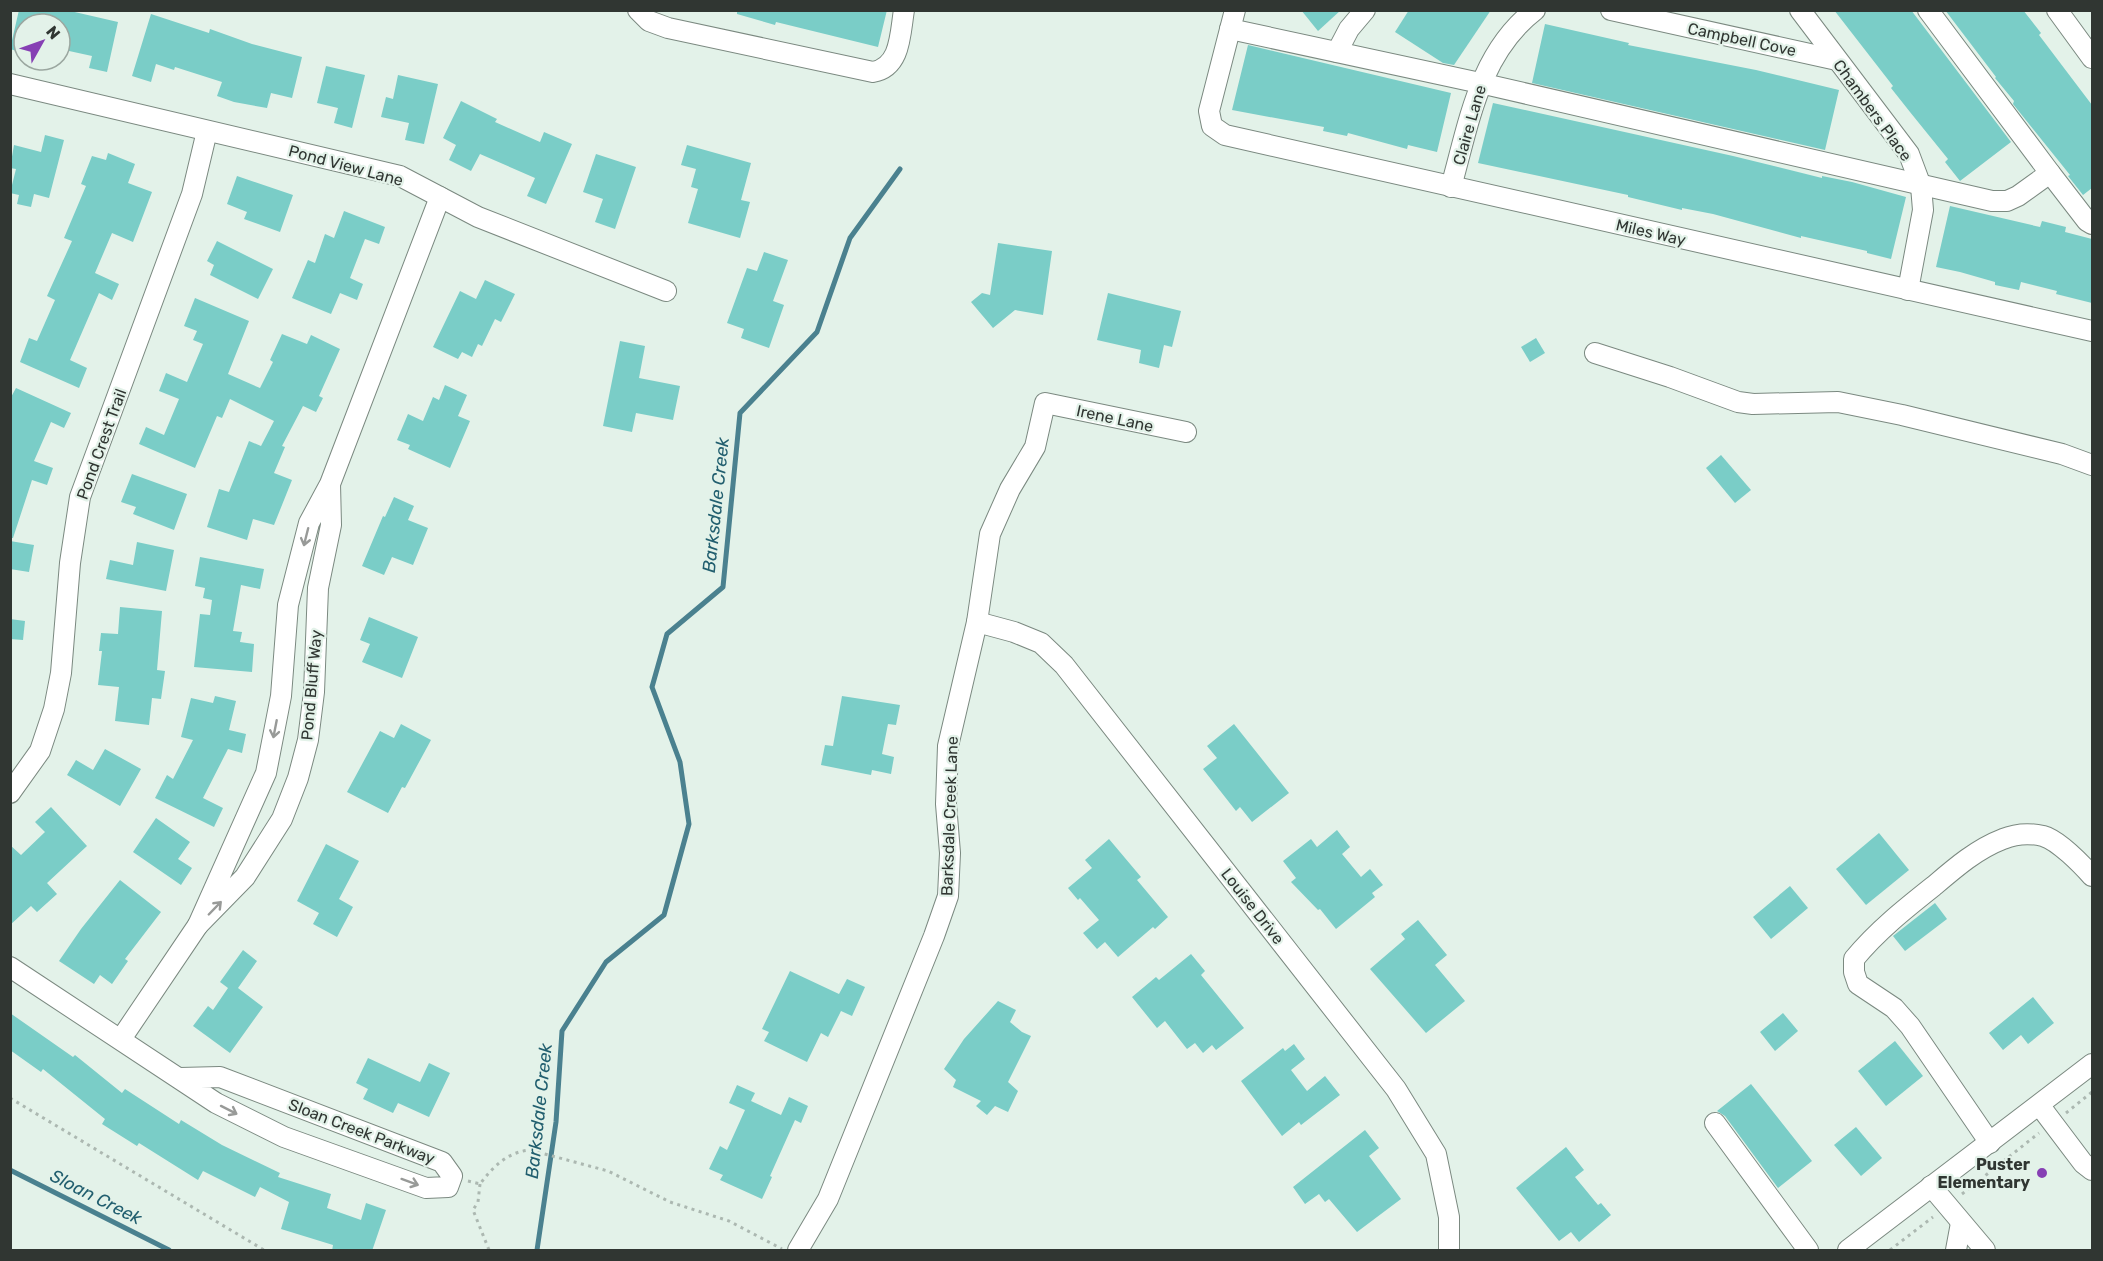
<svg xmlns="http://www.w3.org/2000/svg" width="2103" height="1261" viewBox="0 0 2103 1261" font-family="Rubik,sans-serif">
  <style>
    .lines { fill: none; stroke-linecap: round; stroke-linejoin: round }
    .stream { stroke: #4a818f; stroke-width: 5 }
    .building { fill: #7acdc7 }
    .minor-casing { stroke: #7b8980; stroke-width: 22 }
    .path { stroke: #acb8b1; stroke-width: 3; stroke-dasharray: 3 4.5; stroke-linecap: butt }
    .minor { stroke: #fff; stroke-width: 20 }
    .oneway { stroke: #989a98 }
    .poi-dot { fill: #8640b4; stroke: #e3f2e9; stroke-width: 2 }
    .labels { text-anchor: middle; stroke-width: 4.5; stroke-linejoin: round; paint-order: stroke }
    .street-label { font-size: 16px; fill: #303632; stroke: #e3f2e9 }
    .poi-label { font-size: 16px; font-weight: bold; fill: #303632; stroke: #e3f2e9; text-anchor: end }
    .water-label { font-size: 18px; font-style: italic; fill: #225f6f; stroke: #e3f2e9 }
  </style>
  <rect width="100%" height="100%" fill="#e3f2e9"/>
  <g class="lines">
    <!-- stream -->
    <g class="stream">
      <polyline points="10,1170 169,1250"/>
      <polyline points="537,1250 556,1122 562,1031 606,962 664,915 689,824 680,762 652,687 667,634 723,587 740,413 817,332 850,238 900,169"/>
    </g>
  </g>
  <!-- building -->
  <g class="building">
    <polygon points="19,10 66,10 118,22 107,72 89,68 92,56 60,49 60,24 24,24 24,53 10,49"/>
    <polygon points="737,10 887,10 878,47 776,22 775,25 737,14"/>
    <polygon points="1301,10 1341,10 1318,31"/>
    <polygon points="1409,10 1491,10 1454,65 1443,63 1395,32"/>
    <polygon points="1834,10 1911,10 2011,142 1960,181 1945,162 1948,159 1910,112 1891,88 1893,86"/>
    <polygon points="1945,10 2023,10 2041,33 2039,35 2092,105 2092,188 2083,195 2068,176 2070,175 2013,104 2014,101 1995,78 1996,77"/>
    <polygon points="151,14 209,33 210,29 252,44 302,57 292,98 271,93 267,108 234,102 217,96 222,82 175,67 174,70 156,64 151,82 132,76"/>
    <polygon points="1545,24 1629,43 1628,45 1756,70 1839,90 1825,150 1532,83"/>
    <polygon points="1248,45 1451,93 1437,152 1408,145 1407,149 1348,133 1347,136 1323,131 1324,127 1232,110"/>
    <polygon points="326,66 365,75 352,128 334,123 338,108 317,103"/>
    <polygon points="398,75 438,84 424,144 405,140 409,123 381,117 386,97 393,99"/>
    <polygon points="461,101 497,119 495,122 540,142 544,132 572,144 546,204 527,196 535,178 480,154 471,171 449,160 456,145 443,138"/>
    <polygon points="1493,103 1733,156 1822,178 1822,176 1852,182 1906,197 1891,259 1867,253 1867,251 1801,236 1801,238 1713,214 1682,208 1682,210 1628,197 1628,195 1478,163"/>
    <polygon points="45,135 64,140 49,198 34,194 31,207 17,204 19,195 10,193 16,169 10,168 14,145 41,152"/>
    <polygon points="687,145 751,163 741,200 750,202 740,238 688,223 698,189 691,187 696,169 681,165"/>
    <polygon points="108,153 135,164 128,183 152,192 133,242 112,233 95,273 119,284 112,300 99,293 70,360 87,368 79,388 20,362 29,338 37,341 55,300 47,296 72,241 64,238 86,186 81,184 92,156 106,160"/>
    <polygon points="596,154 636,167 615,229 595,222 603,199 583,192"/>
    <polygon points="237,176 293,195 280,232 244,219 247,212 227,204"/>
    <polygon points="1950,206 2040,227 2042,221 2066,227 2065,232 2092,239 2092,303 2056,294 2057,291 2021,282 2019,290 1995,285 1995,282 1960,272 1936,267"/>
    <polygon points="344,211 385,227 379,244 365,239 350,278 363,284 357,300 340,293 331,314 292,298 308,260 315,263 325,234 334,238"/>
    <polygon points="217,241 273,269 258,299 210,275 214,265 207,261"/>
    <polygon points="998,243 1052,251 1043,315 1015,310 993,328 971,302 982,293 990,295"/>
    <polygon points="764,252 788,260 773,301 784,305 769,348 741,338 744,329 727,323 747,268 757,271"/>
    <polygon points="485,280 515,294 501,322 495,319 482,346 478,344 472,357 462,352 458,359 433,347 460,291 476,299"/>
    <polygon points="1108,293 1181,311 1172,347 1164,345 1159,368 1139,363 1141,350 1097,340"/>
    <polygon points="195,298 249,321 228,374 260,388 273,362 270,360 282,334 307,344 311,335 340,349 319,396 323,398 316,412 303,406 282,446 285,447 274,473 292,480 274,525 253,519 247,540 207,527 219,489 229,492 249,441 261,446 274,421 230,399 222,418 217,416 195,468 139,444 146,427 164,435 179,399 159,391 166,373 187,382 203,344 193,340 197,331 184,326"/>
    <polygon points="1536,338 1545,353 1530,362 1521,347"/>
    <polygon points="620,341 645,346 639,378 680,386 673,420 636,413 632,432 603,426"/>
    <polygon points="445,385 467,395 458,416 470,421 450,468 408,449 410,445 397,440 408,414 423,421 433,397 439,400"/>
    <polygon points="16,388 71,413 64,428 51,422 34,461 53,468 47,485 32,480 13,538 10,538 10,399"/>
    <polygon points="1721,455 1751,490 1735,503 1706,468"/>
    <polygon points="132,474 187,494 174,530 133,514 136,507 121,502"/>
    <polygon points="394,497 414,506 408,520 428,528 413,565 392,557 384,575 362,566 383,516 385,517"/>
    <polygon points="10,541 34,545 29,572 10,569"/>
    <polygon points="137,542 174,550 166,591 106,579 110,560 133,565"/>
    <polygon points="200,557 264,569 260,589 241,585 233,631 242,632 240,642 254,644 252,672 194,667 200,614 210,615 212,600 203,598 205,588 195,586"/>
    <polygon points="120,607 162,611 157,670 165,671 161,699 152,698 149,725 115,721 119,687 98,685 102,651 99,651 101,633 118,634"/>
    <polygon points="369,617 418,637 402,678 362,662 370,644 360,640"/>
    <polygon points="10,619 25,621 23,640 10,639"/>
    <polygon points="215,696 236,701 229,730 246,734 242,753 228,749 203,798 223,808 214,827 155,798 167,775 173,779 193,740 181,737 191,698 213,703"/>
    <polygon points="842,696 900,705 896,725 888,724 882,754 894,757 891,774 872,770 871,775 821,765 825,745 833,746"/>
    <polygon points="401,724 431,740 405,788 402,787 388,813 347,792 380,731 394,738"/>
    <polygon points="1234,724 1289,793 1252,822 1240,807 1236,811 1203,769 1217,758 1207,746"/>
    <polygon points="105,749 141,769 120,806 67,775 76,760 93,770"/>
    <polygon points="51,807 87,846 47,883 57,894 37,912 31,906 10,925 10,845 21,855 45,832 35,822"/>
    <polygon points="156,818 190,842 178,859 192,868 181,885 133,852"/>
    <polygon points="1337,830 1350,847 1342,854 1361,877 1370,869 1383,885 1372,893 1375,897 1336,929 1320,909 1318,910 1291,882 1296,878 1283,861 1311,839 1317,847"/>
    <polygon points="1879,833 1909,870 1866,905 1836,869"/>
    <polygon points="1109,839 1141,877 1137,880 1168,917 1155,929 1153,927 1118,957 1105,942 1097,949 1083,933 1099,920 1080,898 1078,900 1068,888 1092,868 1085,860"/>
    <polygon points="326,844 359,861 339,899 353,907 337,937 313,924 319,913 297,901"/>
    <polygon points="120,880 161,912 125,959 128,961 112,984 100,975 94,984 59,961 81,929"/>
    <polygon points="1790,886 1808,908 1771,939 1753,917"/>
    <polygon points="1935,903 1947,919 1905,951 1893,936"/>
    <polygon points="1418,920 1447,955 1435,965 1465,1001 1426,1033 1370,969 1405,939 1401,934"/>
    <polygon points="243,950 257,961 238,988 263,1007 230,1053 193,1026 208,1006 213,1010 228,988 220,982"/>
    <polygon points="1191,954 1205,971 1201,975 1244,1028 1216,1050 1212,1045 1203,1053 1195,1043 1187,1049 1165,1021 1157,1028 1132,997 1156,977 1159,980"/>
    <polygon points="790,971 839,994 847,979 865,987 852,1016 841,1011 828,1037 821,1033 807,1062 764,1041 769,1032 762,1029"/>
    <polygon points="2033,997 2054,1023 2028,1044 2021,1035 2003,1050 1989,1033"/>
    <polygon points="998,1001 1016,1010 1010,1022 1022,1032 1031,1036 1008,1082 1018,1091 1008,1112 995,1106 987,1115 976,1106 981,1101 953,1087 956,1080 944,1069 964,1039"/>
    <polygon points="10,1013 73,1057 75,1055 122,1093 125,1089 179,1124 181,1120 222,1145 280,1173 278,1177 331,1194 327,1208 361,1220 366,1203 386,1210 372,1251 332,1251 333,1245 281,1229 289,1202 260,1187 255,1197 203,1171 198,1180 139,1143 137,1146 102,1124 105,1119 43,1069 41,1072 10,1050"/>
    <polygon points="1783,1013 1798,1031 1775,1051 1760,1032"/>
    <polygon points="1895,1041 1923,1076 1886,1106 1858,1071"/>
    <polygon points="1294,1044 1305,1059 1291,1070 1307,1091 1325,1076 1340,1095 1301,1125 1299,1122 1282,1136 1241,1081 1283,1048 1285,1051"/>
    <polygon points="368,1058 420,1082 429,1063 450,1073 429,1117 398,1103 393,1113 363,1099 368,1089 356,1083"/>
    <polygon points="1751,1084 1812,1161 1778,1188 1725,1116 1717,1111"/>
    <polygon points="737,1085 755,1093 751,1101 781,1115 789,1097 808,1106 801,1123 795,1120 770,1176 772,1177 762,1199 720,1180 723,1175 709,1169 720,1146 727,1150 745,1110 729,1103"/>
    <polygon points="1856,1127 1882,1158 1861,1176 1834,1145"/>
    <polygon points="1365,1130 1379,1148 1369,1156 1401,1199 1357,1232 1329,1199 1325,1202 1319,1194 1305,1204 1293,1187"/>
    <polygon points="1566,1147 1584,1170 1575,1177 1598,1205 1601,1203 1611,1215 1579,1242 1571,1232 1559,1241 1516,1188"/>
  </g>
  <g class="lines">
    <defs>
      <g id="minor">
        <path d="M 638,10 L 649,21 L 668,28 L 873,72 C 901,67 900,34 904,10"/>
        <polyline points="1235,10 1209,111 1212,126 1225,135 2092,331"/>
        <polyline points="1611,10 1837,60"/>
        <polyline points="1800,10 1909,154 1921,186 1923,210 1908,290"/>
        <polyline points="1928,10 2050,173"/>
        <polyline points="2057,10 2092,58"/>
        <polyline points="1230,29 1480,83 1992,201 2007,201 2018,196 2050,173 2087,221 2092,224"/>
        <polyline points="1337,52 1349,29 1365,10"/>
        <polyline points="10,84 400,176 478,217 666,291"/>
        <path d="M 1451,187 C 1469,123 1479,53 1535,10"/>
        <polyline points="1595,353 1670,377 1738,402 1753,404 1838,402 1902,415 2062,454 2092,465"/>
        <polyline points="330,484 331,525 318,588 314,692 308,740 298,778 282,819 245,877 198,925 266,773 281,696 288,605 309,523 330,484 440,197"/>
        <polyline points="977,622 1014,632 1041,643 1064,665 1396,1089 1436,1154 1449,1217 1449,1250"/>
        <polyline points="10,793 40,751 54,709 61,673 70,563 80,497 192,194 207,131"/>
        <polyline points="10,967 216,1103 284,1137 426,1188 448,1187 452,1176 442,1162 220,1077 180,1078"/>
        <polyline points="121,1039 198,925"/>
        <polyline points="2040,1106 2083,1163 2092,1170"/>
        <polyline points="1715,1123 1808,1250"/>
        <path d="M 1990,1143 L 1910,1026 L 1894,1008 L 1858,984 L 1854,972 L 1854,959 C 1878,930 1906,908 1935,885 C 1956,867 1977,849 2003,839 C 2015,834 2030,833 2043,836 C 2058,840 2082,865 2092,876"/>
        <polyline points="1931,1186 1985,1250"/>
        <polyline points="798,1250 828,1199 934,936 948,896 950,853 946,804 948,746 977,622 990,534 1010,489 1035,447 1045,403 1186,432"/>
        <polyline points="1848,1250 2092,1064"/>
        <polyline points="1956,1250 1961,1223"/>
      </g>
    </defs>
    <!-- minor casing -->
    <use href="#minor" class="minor-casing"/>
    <!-- path -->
    <g class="path">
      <polyline points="10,1098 264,1250"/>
      <polyline points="2066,1113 2092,1092"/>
      <path d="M 468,1181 L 480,1184 C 493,1167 507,1152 530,1150 L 608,1171 L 670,1202 L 729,1221 L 782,1249"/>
      <polyline points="480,1184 478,1202 473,1210 489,1250"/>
      <polyline points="1962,1194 2039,1133"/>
      <polyline points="1890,1250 1933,1217"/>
    </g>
    <!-- minor -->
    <use href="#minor" class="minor"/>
  </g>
  <!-- one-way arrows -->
  <defs><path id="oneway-shaft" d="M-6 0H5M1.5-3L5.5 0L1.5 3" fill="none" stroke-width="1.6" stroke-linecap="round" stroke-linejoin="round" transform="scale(1.5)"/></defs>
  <g class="oneway">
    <use href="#oneway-shaft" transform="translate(306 537) rotate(104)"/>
    <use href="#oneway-shaft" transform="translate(275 729) rotate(101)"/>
    <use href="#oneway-shaft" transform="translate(215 908) rotate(-46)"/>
    <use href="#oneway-shaft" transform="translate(229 1110) rotate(27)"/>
    <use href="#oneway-shaft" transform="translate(410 1182) rotate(20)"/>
  </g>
  <!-- markers -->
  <circle class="poi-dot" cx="2042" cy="1173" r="6"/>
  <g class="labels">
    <!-- street labels -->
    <g class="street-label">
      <text transform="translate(1742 39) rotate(12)" y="6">Campbell Cove</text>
      <text transform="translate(1873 110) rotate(54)" y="6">Chambers Place</text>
      <text transform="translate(1469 125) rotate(-74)" y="6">Claire Lane</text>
      <text transform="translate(346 165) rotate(15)" y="6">Pond View Lane</text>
      <text transform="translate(1651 232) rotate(13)" y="6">Miles Way</text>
      <text transform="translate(1115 418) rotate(12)" y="6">Irene Lane</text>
      <text transform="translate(101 444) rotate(-70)" y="6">Pond Crest Trail</text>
      <text transform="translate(311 685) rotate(-85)" y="6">Pond Bluff Way</text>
      <text transform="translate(949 816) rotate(-88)" y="6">Barksdale Creek Lane</text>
      <text transform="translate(1253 906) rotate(52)" y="6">Louise Drive</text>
      <text transform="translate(362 1131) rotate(21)" y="6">Sloan Creek Parkway</text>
    </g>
    <!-- poi labels -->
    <g class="poi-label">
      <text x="2030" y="1170">Puster<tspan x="2030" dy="18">Elementary</tspan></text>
    </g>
    <!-- water labels -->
    <g class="water-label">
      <text transform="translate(716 505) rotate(-84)" y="6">Barksdale Creek</text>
      <text transform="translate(539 1111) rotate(-84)" y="6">Barksdale Creek</text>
      <text transform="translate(96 1197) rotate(27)" y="6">Sloan Creek</text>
    </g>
  </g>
  <!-- border -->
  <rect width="2103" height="1261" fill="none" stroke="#303632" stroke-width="24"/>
  <!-- north arrow -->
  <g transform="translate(42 42) rotate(50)"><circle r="28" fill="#e3f2e9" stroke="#9ba7a0" stroke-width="1.5"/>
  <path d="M0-4.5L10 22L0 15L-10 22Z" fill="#8640b4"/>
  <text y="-9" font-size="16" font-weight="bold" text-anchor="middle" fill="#303632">N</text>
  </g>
</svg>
